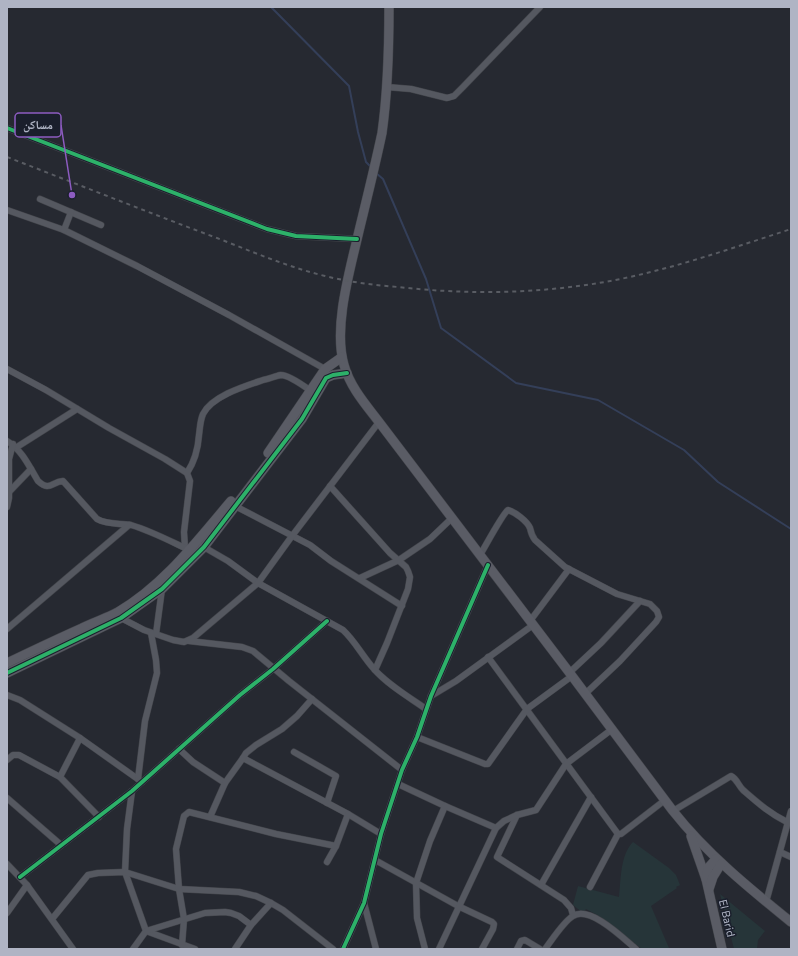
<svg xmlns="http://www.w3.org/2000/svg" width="798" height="956" viewBox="0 0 798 956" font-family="Commissioner,'Noto Naskh Arabic',sans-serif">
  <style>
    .green { fill: #263539 }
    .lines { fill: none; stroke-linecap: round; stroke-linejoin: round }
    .stream { stroke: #343f59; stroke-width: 2 }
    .street-casing { stroke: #42444a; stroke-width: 7 }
    .secondary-casing { stroke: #42444a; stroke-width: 10 }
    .street { stroke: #555860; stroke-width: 6 }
    .secondary { stroke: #5a5c65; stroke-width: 9 }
    .rail { stroke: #595c63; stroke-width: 2; stroke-dasharray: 4 4; stroke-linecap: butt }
    .cycleway-casing { stroke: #1a1f2c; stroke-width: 6 }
    .cycleway { stroke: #2db169; stroke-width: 4 }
    .labels { text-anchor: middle; stroke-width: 3; stroke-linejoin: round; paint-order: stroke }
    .street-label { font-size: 11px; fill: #afb4c4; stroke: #1a1f2c }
    .leader { fill: none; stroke: #8d5cc1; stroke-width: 1.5 }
    .callout-dot { fill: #8d5cc1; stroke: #1a1f2c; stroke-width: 1.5 }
    .callout { fill: #1a1f2c; stroke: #8d5cc1; stroke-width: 1.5 }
    .callout-label { font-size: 12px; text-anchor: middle; font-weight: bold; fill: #afb4c4 }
  </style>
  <rect width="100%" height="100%" fill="#262931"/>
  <!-- green -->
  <g class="green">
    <path d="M 633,842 L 669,868 L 676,875 L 680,885 L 676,887 L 677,888 L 651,906 L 669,948 L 668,949 L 642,949 L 599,916 L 586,909 L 583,913 L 573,905 L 578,886 L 619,897 C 621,880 620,855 633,842 Z"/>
    <polygon points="720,894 765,931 758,940 757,949 734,949"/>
  </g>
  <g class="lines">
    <!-- stream -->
    <g class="stream">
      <polyline points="271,7 349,86 358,132 366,162 372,168"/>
      <polyline points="376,173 383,179 426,279 441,328 516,383 598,400 684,450 718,482 791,529"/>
    </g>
    <defs>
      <g id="street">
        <polyline points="387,87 411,89 447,98 454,96 463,87 540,7"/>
        <polyline points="7,128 267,229 296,236 357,239"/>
        <polyline points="40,199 101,225"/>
        <polyline points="7,210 64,230 137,266 229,315 325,369"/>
        <polyline points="64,230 71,212"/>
        <polyline points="7,369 46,390 109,428 165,459 187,473 190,481 184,532 185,548"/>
        <path d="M 7,441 C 22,450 29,466 38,481 C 50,492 51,482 63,481 L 97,519 C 108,525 120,523 131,525 C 151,531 168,540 187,549"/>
        <polyline points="17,447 77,409"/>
        <path d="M 187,473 C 195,461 198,450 199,435 C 200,428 200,421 203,414 C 212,396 245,386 263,380 C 269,379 275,376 281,375 C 289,375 304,386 311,391"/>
        <polyline points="330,486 390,553 406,567 408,571 410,577 408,589 387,643 375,670"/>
        <polyline points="9,492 31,469"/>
        <polyline points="235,506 310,545 331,561 402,606"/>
        <polyline points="7,507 9,498 9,459 13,444"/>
        <path d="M 202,546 L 228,561 L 258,583 L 343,630 C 355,641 363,657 374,669 C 388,685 409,697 426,709"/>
        <path d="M 480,555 C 485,547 503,513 508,510 C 515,512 527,521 530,528 C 531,533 532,536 535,540 L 565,567 L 617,594 L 650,604 L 657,611 L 659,617 L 656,622 L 620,661 L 585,694"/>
        <polyline points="360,578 399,560 430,539 452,518"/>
        <polyline points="121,618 144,630 173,640 184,642 193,638 258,583 292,536 379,422"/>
        <polyline points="530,621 569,569"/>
        <polyline points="7,629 129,525"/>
        <polyline points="156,634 162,589"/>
        <polyline points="189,641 242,647 253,651 289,681 402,770"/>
        <polyline points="488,657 618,834"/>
        <polyline points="569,673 601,643 640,601"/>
        <polyline points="7,695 20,700 80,738 142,782"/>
        <polyline points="431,696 456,681 533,625"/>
        <polyline points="417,737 485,764 488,764 527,709 572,676"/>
        <polyline points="179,749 193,762 225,783"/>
        <polyline points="294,752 336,776 327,803"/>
        <polyline points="243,758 348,814 381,834"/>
        <polyline points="7,760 13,755 19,755 60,777 99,817"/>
        <polyline points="60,777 80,738"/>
        <polyline points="138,779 145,721 157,673 156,660 151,633"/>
        <polyline points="398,784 445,806 496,828"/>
        <polyline points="132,791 127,829 125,872 146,931"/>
        <polyline points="7,798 61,845"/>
        <path d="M 673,811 L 731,776 C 737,779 738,785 743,790 C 758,803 769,813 787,822"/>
        <polyline points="517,815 497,857 564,900 571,908 573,915"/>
        <polyline points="210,817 225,783 243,758 246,753 256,745 282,729 297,716 312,699"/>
        <polyline points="780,852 791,857"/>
        <polyline points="375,860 458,906 492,922 494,924 493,929 482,949"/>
        <polyline points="327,862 336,846 348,814"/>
        <polyline points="7,864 27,885 73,949"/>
        <polyline points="20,877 132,791 240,695 273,669 327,621"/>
        <polyline points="541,885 591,797"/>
        <polyline points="590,887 618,834 621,834 665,800"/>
        <polyline points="766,902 791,811"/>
        <polyline points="364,903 376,949"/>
        <polyline points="7,913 27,885"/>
        <polyline points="52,919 88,875 98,873 125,872 179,889 239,892 256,896 271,903 283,910 333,949"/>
        <polyline points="146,931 195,949"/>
        <polyline points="182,945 184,919 179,889 176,849 184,816 189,812 276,834 336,846"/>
        <polyline points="133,949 146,931 205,913 225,912 231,913 239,916 251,925"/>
        <polyline points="235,949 251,925 271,903"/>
        <polyline points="343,949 364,903 381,834 402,770 417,737 431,696 488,565"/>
        <polyline points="425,949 417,918 416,883 430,841 445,806"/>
        <polyline points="439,949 496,828 504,821 517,815 536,810 566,764 611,730"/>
        <polyline points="517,949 521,941 525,940 540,949"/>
        <path d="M 545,949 C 552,940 564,921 573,916 C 590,905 624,939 636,949"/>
      </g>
      <g id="secondary">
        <path d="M 389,7 C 389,50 388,90 382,133 C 375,166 367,198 359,231 C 350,270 333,327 344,365 C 350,387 366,405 379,422 L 572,676 L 673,811 C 707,854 749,888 791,922"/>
        <polyline points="268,453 325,369 342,357"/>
        <path d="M 7,663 C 32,651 57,639 82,628 C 94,622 107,618 118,612 C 164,585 197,541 231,501"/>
        <polyline points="7,673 121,618 162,589 204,547 302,419 326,378 333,375 347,373"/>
        <polyline points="691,836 706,879"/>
        <polyline points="716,859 708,868 706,879 722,949"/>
        <polyline points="709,889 713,877 721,864"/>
      </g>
    </defs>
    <!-- street casing -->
    <use href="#street" class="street-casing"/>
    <!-- secondary casing -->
    <use href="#secondary" class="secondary-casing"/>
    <!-- street -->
    <use href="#street" class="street"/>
    <!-- secondary -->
    <use href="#secondary" class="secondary"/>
    <!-- rail -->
    <path class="rail" d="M 7,157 C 77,184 147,212 217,238 C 253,252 288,267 325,276 C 349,282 373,285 398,287 C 461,294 522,294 586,285 C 656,275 723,251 791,229"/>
    <defs>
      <g id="cycleway">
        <polyline points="7,128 267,229 296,236 357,239"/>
        <polyline points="7,673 121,618 162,589 204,547 302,419 326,378 333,375 347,373"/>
        <polyline points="20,877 132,791 240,695 273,669 327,621"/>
        <polyline points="343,949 364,903 381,834 402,770 417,737 431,696 488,565"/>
      </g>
    </defs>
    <!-- cycleway casing -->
    <use href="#cycleway" class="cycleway-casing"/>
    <!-- cycleway -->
    <use href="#cycleway" class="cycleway"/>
  </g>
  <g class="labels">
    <!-- street labels -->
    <g class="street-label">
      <text transform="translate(727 918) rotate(77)" y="4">El Barid</text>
    </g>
  </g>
  <!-- callouts -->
  <path class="leader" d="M72 195L61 125"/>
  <circle class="callout-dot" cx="72" cy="195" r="4"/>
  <rect class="callout" x="15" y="113" width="46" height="24" rx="4"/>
  <g class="callout-label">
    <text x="38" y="129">مساكن</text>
  </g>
  <!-- border -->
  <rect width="798" height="956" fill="none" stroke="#afb4c4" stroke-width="16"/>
</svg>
